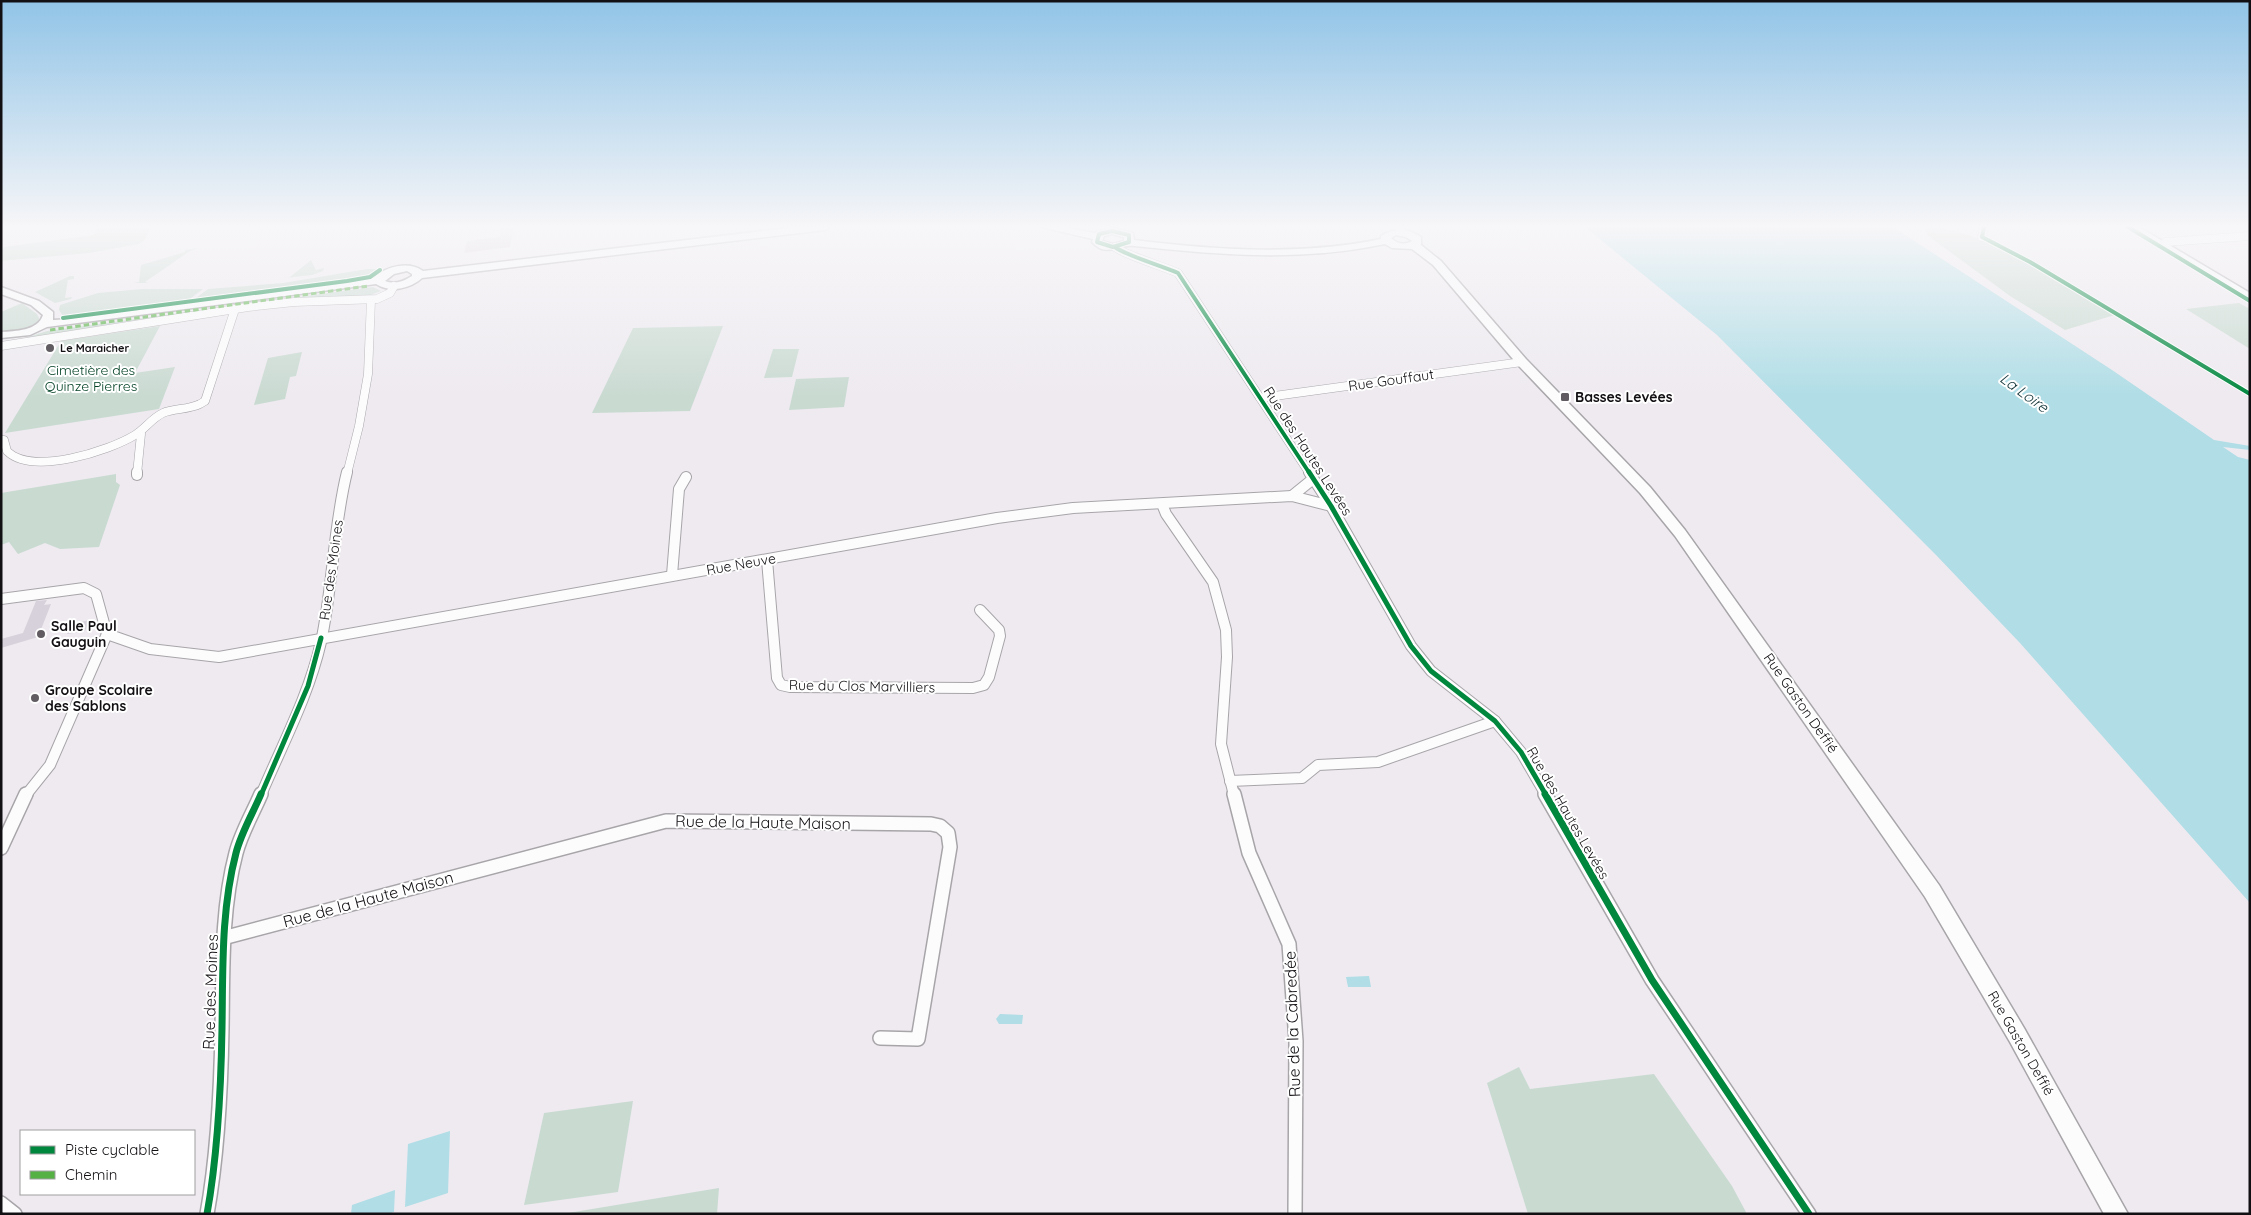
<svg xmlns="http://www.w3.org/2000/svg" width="2251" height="1215" viewBox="0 0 2251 1215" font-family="Quicksand,sans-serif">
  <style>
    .green { fill: #c9dad1 }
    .water { fill: #b0dde6 }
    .building { fill: #d7d1db }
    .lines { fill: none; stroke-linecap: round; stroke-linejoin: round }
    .minor-far2-casing { stroke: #a8a5a9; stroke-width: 9 }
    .minor-far1-casing { stroke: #a8a5a9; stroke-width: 12 }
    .minor-casing { stroke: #a8a5a9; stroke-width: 16 }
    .secondary-casing { stroke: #a8a5a9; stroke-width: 3 }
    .primary-casing { stroke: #a8a5a9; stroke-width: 3 }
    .minor-far2 { stroke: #fcfcfd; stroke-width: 8 }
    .minor-far1 { stroke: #fcfcfd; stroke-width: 10 }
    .minor { stroke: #fcfcfd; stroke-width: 13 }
    .secondary { fill: #fcfcfd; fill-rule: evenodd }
    .primary { fill: #fcfcfd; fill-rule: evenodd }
    .quiet { stroke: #55b144; stroke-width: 3; stroke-dasharray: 5.5 3; stroke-linecap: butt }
    .cycleway-far2-casing { stroke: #fff; stroke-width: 6 }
    .cycleway-far1-casing { stroke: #fff; stroke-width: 8 }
    .cycleway-casing { stroke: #fff; stroke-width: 10 }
    .cycleway-far2 { stroke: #00873e; stroke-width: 4 }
    .cycleway-far1 { stroke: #00873e; stroke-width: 5 }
    .cycleway { stroke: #00873e; stroke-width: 7 }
    .poi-dot { fill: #605c61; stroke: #fff; stroke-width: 2 }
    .labels { text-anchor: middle; stroke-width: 4; stroke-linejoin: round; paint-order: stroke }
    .far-poi-label { font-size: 11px; font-weight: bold; fill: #131014; stroke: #fff; text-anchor: start }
    .park-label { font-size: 14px; fill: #004124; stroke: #fff }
    .street-label { font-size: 14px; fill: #131014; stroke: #fff }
    .poi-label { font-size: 14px; font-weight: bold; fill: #131014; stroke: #fff; text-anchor: start }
    .water-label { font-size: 15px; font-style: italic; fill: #113337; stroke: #fff }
    .near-street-label { font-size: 16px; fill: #131014; stroke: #fff }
  </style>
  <rect width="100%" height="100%" fill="#eeeaf0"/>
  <!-- green -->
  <g class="green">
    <polygon points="99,227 151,227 145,240 139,244 89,253 1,261 1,251 4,247 94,235"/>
    <path d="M 1924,227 C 1986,227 2062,285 2118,314 L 2065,330 L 2010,296 L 1927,235 Z"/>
    <polygon points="198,248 190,251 145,282 149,283 133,283 139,282 141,265 185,252 185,250"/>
    <polygon points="311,260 316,270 324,268 323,271 312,275 285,278 290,277"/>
    <polygon points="367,269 377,269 368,277 192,301 208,289 283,283"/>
    <polygon points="70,276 74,276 74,279 68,280 65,298 72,297 71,299 55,303 35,292"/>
    <polygon points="373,287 381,291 368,296 152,319 40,336 33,340 19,340 47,331"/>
    <polygon points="142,289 203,289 187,301 68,317 63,316 59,310 60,305 98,293"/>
    <path d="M 22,303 L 37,314 L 40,320 C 31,331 14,333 1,331 L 1,312 Z"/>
    <polygon points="2239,303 2250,309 2250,349 2186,309"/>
    <polygon points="160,326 135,373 175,367 159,409 5,433 61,341"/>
    <polygon points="723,326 690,411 592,413 633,328"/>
    <polygon points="773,349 799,349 792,377 764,378"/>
    <polygon points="302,352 296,376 290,377 285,399 254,405 268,358"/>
    <polygon points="849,377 844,407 789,410 796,379"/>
    <polygon points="116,474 116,482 120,485 99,547 60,549 45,543 18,554 9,542 1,545 1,493"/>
    <polygon points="1519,1067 1530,1089 1654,1074 1732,1186 1747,1214 1528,1214 1487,1083"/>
    <polygon points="633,1101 618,1192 524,1205 544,1113"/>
    <polygon points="719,1188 717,1214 562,1214"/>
  </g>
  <!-- water -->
  <g class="water">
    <polygon points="1585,227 1893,227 2112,370 2214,440 2250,446 2250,450 2223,447 2238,457 2250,460 2250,903 2020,643 1937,556 1717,335"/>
    <polygon points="1369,976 1371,987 1348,987 1346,977"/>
    <polygon points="1000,1014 1023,1015 1022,1024 999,1024 996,1019"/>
    <polygon points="450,1131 448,1193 405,1207 408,1144"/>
    <polygon points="395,1190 394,1212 388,1214 351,1214 352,1205"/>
  </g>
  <!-- building -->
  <g class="building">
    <polygon points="514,227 510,247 464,253 467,241 500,237 501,228"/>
    <polygon points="47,600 44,605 51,604 38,637 1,648 1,639 23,633 36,601"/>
    <polygon points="90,620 85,631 67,634 72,624"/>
  </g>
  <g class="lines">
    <defs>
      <g id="minor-far2">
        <polyline points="1400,227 1401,232"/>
        <polyline points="1982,237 1984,227"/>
        <polyline points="2166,242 2250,236"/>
        <path d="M 1115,247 C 1122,254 1165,267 1178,273 L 1310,474"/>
        <polyline points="1,346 248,307 294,302 377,299 390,293 394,286"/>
        <polyline points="1260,398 1522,362"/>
        <path d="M 1,440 L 4,440 L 7,451 C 32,476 109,451 135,435 C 145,429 152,418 163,413 C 174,408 188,410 200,404 L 205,401 L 235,309"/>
        <polyline points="137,474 141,434 138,433"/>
        <polyline points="347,474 359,426 368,374 371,300"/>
      </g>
      <g id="minor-far1">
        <polyline points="1309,472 1331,506 1411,646 1431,671 1495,721 1521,752 1546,795"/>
        <polyline points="137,475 137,472"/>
        <polyline points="1292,496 1313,479"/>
        <polyline points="1162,504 1166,514 1213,582 1226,630 1227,657 1221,744 1234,795"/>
        <polyline points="767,560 777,678 781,685 790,687 973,688 984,685 989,677 1000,636 999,630 980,610"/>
        <polyline points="672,575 679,489 686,477"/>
        <polyline points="1,599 84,588 96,594 107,634 150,649 219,657 997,518 1073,508 1292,496 1331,506"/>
        <polyline points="1230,781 1302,778 1318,765 1378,762 1495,721"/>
        <polyline points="26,795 50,765 107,634"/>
        <path d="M 261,795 C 282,745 309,695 321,642 C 333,586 333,528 347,472"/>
      </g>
      <g id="minor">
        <polyline points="1234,794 1249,853 1289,944 1296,1041 1295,1214"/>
        <polyline points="1545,794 1652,980 1809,1214"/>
        <polyline points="1,848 26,794"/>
        <polyline points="223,938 666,821 931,824 940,826 948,833 950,847 918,1039 880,1038"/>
        <polyline points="1,1203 15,1214"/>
        <path d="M 207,1214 C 218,1153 221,1090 222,1028 C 223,970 221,910 236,853 C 241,833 253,813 261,794"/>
      </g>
      <g id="secondary">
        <path d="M 797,227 L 830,227 L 825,230 L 422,278 C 410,289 390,293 376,284 L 47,327 L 30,335 L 1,338 L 1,332 C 15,331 38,331 43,315 L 31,305 L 1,294 L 1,287 L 39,301 L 53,312 L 53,320 L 72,319 L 375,277 C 387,266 409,261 423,271 ZM 407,271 L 412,274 L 412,276 C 404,281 395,285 385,281 L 394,274 Z"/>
        <path d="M 1041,227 L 1063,227 L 1094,233 L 1112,228 L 1133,233 L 1134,240 C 1217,250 1298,256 1381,239 L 1381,236 C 1395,227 1407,228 1421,237 L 1421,245 L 1441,261 L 1526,359 L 1650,487 L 1685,530 L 1939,885 L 2024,1028 L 2128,1214 L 2104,1214 L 2010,1042 L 1925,897 L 1675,536 L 1640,493 L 1518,365 L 1433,265 L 1412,249 L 1392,248 L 1385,244 C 1299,262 1221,255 1134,246 C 1120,244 1106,258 1092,242 L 1093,239 ZM 1112,234 L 1124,237 L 1124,241 L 1113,244 L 1102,241 L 1104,236 ZM 1396,235 L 1406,237 L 1412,241 C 1405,245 1397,244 1391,238 Z"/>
      </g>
      <polygon id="primary" points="2126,227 2139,227 2250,293 2250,302"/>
    </defs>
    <!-- minor-far2 casing -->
    <use href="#minor-far2" class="minor-far2-casing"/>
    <!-- minor-far1 casing -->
    <use href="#minor-far1" class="minor-far1-casing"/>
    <!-- minor casing -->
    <use href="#minor" class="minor-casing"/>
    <!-- secondary casing -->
    <use href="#secondary" class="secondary-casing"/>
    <!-- primary casing -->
    <use href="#primary" class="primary-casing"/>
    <!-- minor-far2 -->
    <use href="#minor-far2" class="minor-far2"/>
    <!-- minor-far1 -->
    <use href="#minor-far1" class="minor-far1"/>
    <!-- minor -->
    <use href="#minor" class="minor"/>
    <!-- secondary -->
    <use href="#secondary" class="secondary"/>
    <!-- primary -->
    <use href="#primary" class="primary"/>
    <!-- quiet -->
    <polyline class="quiet" points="50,330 368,286"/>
    <defs>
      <g id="cycleway-far2">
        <polyline points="1984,227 1982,237 2030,262 2250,394"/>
        <polyline points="2128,227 2250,301"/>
        <polygon points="1112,231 1129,235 1129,242 1113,247 1097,242 1099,234"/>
        <path d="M 1115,247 C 1122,254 1165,267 1178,273 L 1310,474"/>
        <polyline points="63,318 347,281 370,277 380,270"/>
      </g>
      <g id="cycleway-far1">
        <polyline points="1309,472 1331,506 1411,646 1431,671 1495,721 1521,752 1546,795"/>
        <polyline points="261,795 308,686 321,638"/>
      </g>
      <g id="cycleway">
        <polyline points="1545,794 1652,980 1809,1214"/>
        <path d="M 207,1214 C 218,1153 221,1090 222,1028 C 223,970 221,910 236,853 C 241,833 253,813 261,794"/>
      </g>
    </defs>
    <!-- cycleway-far2 casing -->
    <use href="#cycleway-far2" class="cycleway-far2-casing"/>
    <!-- cycleway-far1 casing -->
    <use href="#cycleway-far1" class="cycleway-far1-casing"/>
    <!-- cycleway casing -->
    <use href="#cycleway" class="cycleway-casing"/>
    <!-- cycleway-far2 -->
    <use href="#cycleway-far2" class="cycleway-far2"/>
    <!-- cycleway-far1 -->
    <use href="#cycleway-far1" class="cycleway-far1"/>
    <!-- cycleway -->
    <use href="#cycleway" class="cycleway"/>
  </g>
  <!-- sky -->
  <linearGradient id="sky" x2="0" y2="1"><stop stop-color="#91c4e7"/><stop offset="0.57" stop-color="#f7f6f8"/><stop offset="1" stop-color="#f7f6f8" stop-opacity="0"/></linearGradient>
  <rect width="2251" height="397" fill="url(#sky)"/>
  <!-- markers -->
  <g class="poi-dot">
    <circle cx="50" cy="348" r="5"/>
    <rect x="1560" y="392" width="10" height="10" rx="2.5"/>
    <circle cx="41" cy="634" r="5"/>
    <circle cx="35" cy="698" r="5"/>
  </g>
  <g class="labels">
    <!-- far-poi labels -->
    <g class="far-poi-label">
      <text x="60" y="352">Le Maraicher</text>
    </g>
    <!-- park labels -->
    <g class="park-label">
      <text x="91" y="375">Cimetière des<tspan x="91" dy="16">Quinze Pierres</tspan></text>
    </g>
    <!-- street labels -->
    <g class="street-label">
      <text transform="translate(1391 380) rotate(-8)" y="5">Rue Gouffaut</text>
      <text transform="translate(1308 451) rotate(57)" y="5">Rue des Hautes Levées</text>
      <text transform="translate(741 564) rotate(-10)" y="5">Rue Neuve</text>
      <text transform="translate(331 570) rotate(-82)" y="5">Rue des Moines</text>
      <text transform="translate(862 686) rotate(1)" y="5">Rue du Clos Marvilliers</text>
      <text transform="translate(1801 703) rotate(55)" y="5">Rue Gaston Deffié</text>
      <text transform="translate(1568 813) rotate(60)" y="5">Rue des Hautes Levées</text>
      <text transform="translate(2021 1043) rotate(60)" y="5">Rue Gaston Deffié</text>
    </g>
    <!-- poi labels -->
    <g class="poi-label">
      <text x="1575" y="402">Basses Levées</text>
      <text x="51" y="631">Salle Paul<tspan x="51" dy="16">Gauguin</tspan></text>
      <text x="45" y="695">Groupe Scolaire<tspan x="45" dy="16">des Sablons</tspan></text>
    </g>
    <!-- water labels -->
    <g class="water-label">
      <text transform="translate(2024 393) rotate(36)" y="5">La Loire</text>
    </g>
    <!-- near-street labels -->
    <g class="near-street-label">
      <text transform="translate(763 822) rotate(1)" y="6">Rue de la Haute Maison</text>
      <text transform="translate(368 899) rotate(-15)" y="6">Rue de la Haute Maison</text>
      <text transform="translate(210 992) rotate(-88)" y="6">Rue des Moines</text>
      <text transform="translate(1292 1024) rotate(-92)" y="6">Rue de la Cabredée</text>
    </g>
  </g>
  <!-- border -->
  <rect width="2251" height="1215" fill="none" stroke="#131014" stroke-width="5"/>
  <!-- legend -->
  <rect x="20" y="1130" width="175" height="65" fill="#ffffff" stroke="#a19fa1"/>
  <rect x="30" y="1146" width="25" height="8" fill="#00873e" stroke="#a19fa1"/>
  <text x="65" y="1155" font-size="15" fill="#131014">Piste cyclable</text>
  <rect x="30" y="1171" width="25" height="8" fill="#55b144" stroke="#a19fa1"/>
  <text x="65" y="1180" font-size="15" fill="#131014">Chemin</text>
</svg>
